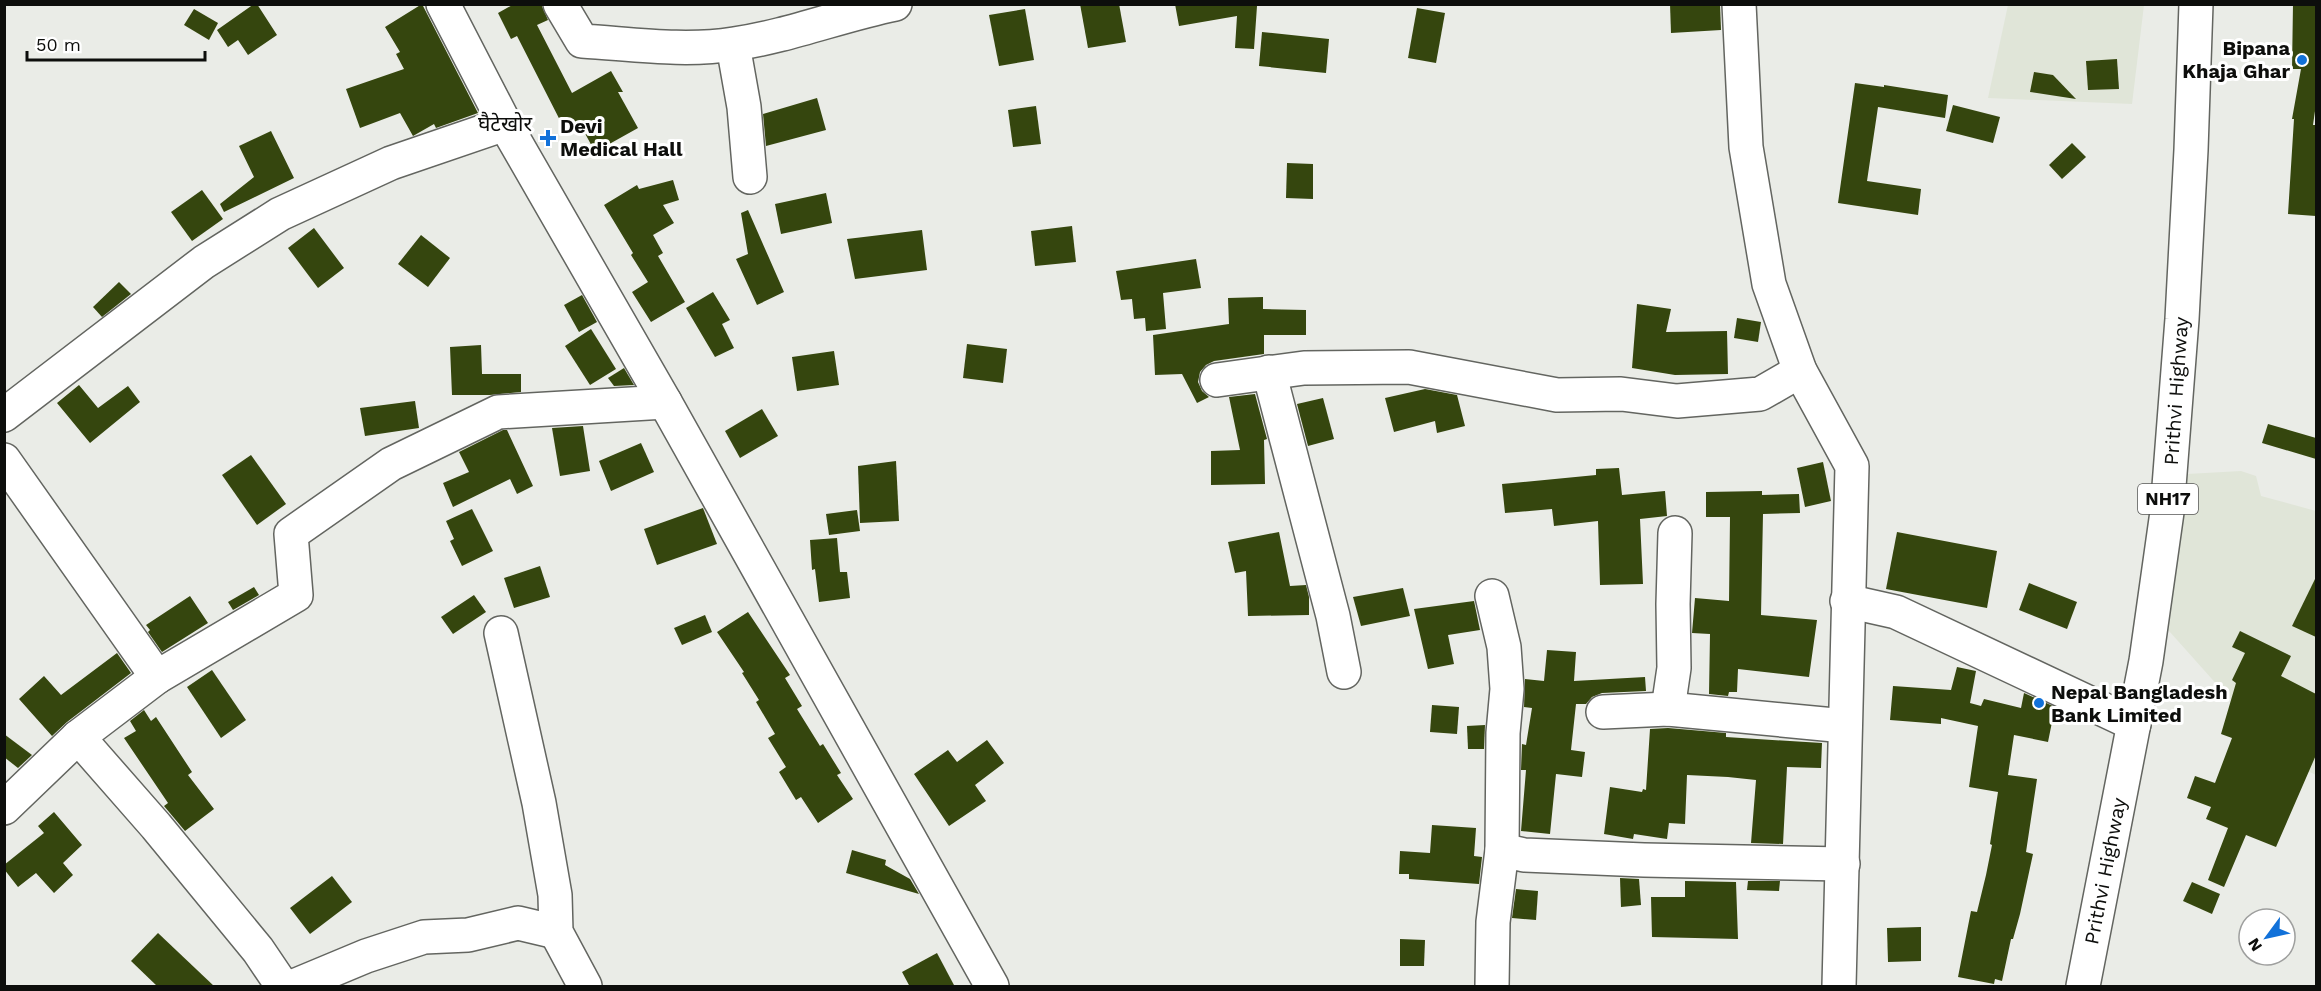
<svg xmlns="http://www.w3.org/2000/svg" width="2321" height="991" viewBox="0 0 2321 991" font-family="'Work Sans','Noto Sans Devanagari',sans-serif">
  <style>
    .built { fill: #e0e5d8 }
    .building { fill: #35460e }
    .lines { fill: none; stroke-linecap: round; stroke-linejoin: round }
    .minor-casing { stroke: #636560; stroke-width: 36 }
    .highway-casing { stroke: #636560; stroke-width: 36 }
    .minor { stroke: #fff; stroke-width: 33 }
    .highway { stroke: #fff; stroke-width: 33 }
    .poi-dot { fill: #1171d9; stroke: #fff; stroke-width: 2 }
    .labels { text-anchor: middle; stroke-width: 6; stroke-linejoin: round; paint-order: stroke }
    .shield { fill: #fff; stroke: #565655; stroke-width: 1.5 }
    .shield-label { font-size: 18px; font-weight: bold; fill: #0d0e0c }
    .poi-label { font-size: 20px; font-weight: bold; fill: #0d0e0c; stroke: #fff; text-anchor: start }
    .street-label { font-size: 20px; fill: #0d0e0c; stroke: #fff }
    .neighbourhood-label { font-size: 21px; fill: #0d0e0c; stroke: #fff }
  </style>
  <rect width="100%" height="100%" fill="#eaece7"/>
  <!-- built -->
  <g class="built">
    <polygon points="2008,5 2144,5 2132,104 1988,98"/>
    <polygon points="2241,471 2256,476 2261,496 2316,511 2316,775 2301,768 2228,697 2161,622 2169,475"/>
  </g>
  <!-- building -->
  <g class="building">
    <polygon points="254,4 257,4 277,35 248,55 238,40 228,47 217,30"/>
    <polygon points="422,4 478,113 436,128 434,124 413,136 400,113 360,128 346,89 404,69 396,54 400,52 385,27"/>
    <polygon points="514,4 541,4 548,20 537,25 572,93 611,71 623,92 618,92 638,128 595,152 580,124 566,132 517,36 511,39 498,13"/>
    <polygon points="1080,4 1119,4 1126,42 1088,48"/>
    <polygon points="1175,4 1257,6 1254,49 1235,48 1237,16 1179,26"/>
    <polygon points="1670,4 1720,4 1721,30 1671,33"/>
    <polygon points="2293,4 2316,4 2316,104 2313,125 2316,125 2316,216 2288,214 2294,119 2292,119 2301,69 2292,69"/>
    <polygon points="1417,8 1445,13 1436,63 1408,58"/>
    <polygon points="194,9 218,23 209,40 184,25"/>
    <polygon points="1025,9 1034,60 999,66 989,15"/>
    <polygon points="1262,32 1329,39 1326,73 1259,66"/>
    <polygon points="2117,59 2119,89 2088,90 2086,61"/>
    <polygon points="2034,72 2053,75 2076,99 2030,92"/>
    <polygon points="1855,83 1884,87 1884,85 1948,95 1945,118 1878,107 1867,181 1921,189 1918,215 1838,203"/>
    <polygon points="817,98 826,130 766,146 763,114"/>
    <polygon points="1953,105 2000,117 1993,143 1946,131"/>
    <polygon points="1036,106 1041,144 1013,147 1008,110"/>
    <polygon points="271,131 294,178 224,212 220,204 254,177 239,146"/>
    <polygon points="2072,143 2086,157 2062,179 2049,165"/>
    <polygon points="1287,163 1313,164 1313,199 1286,198"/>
    <polygon points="673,180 679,200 663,205 674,223 653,235 663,253 658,256 685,302 651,322 632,292 648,282 631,255 633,253 604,205 637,185 639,189"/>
    <polygon points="202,190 223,219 192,241 171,212"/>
    <polygon points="826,193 832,223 781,234 775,204"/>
    <polygon points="748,210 784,292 757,305 736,259 748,254 741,213"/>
    <polygon points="1072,226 1076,262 1035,266 1031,231"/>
    <polygon points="314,228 344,268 318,288 288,248"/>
    <polygon points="922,230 927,270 855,279 847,239"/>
    <polygon points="421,235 450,258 428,287 398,264"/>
    <polygon points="1196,259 1201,288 1163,293 1166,329 1146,331 1145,318 1134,319 1132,299 1121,300 1116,271"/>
    <polygon points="119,282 131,294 102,317 93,307"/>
    <polygon points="713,292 730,320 722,324 734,348 715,357 686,308"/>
    <polygon points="582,295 597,322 579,332 564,305"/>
    <polygon points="1263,297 1263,309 1306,310 1306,335 1264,335 1264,354 1214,361 1206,365 1200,372 1198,382 1202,391 1209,397 1197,403 1182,374 1155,375 1153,335 1229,324 1228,298"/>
    <polygon points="1637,304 1671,309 1666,332 1727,331 1728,374 1675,375 1632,368"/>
    <polygon points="1737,318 1761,322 1758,342 1734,338"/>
    <polygon points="591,329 616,369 590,385 565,346"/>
    <polygon points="967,344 1007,349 1003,383 963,378"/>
    <polygon points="481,345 482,374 521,374 521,392 490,395 452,395 450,347"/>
    <polygon points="834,351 839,385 797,391 792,357"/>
    <polygon points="624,368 634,385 614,386 608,378"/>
    <polygon points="79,385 98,408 128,386 140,402 90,443 57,403"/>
    <polygon points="1425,389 1457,395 1465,426 1437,433 1435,421 1394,432 1385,398"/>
    <polygon points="1255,394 1267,439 1264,440 1265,484 1211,485 1211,451 1240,450 1229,397"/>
    <polygon points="1323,398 1334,439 1308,446 1297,404"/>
    <polygon points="415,401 419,428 365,436 360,408"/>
    <polygon points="762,409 778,436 740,458 725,431"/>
    <polygon points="2268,424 2316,438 2316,459 2262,443"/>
    <polygon points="583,426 590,471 560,476 552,428"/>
    <polygon points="503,430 507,430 533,486 517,494 510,479 453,507 443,483 469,472 459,452"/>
    <polygon points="641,443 654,472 611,491 599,461"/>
    <polygon points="251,455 286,504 257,525 222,475"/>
    <polygon points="896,461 899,521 860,523 858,466"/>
    <polygon points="1823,462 1831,501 1805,507 1797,468"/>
    <polygon points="1619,468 1622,495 1665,491 1667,516 1640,519 1643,584 1600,585 1598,521 1554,526 1552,509 1505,513 1502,484 1596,475 1596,469"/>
    <polygon points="1762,491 1762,495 1799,494 1800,513 1763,514 1761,615 1817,620 1809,677 1738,669 1737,692 1729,692 1728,696 1709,694 1710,634 1692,633 1695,598 1729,601 1730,517 1706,517 1706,492"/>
    <polygon points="703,508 717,544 657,565 644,529"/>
    <polygon points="472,509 493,551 462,566 450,541 454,539 446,521"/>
    <polygon points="857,510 860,531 829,535 826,514"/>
    <polygon points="1279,532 1290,586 1306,585 1309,597 1309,615 1248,616 1246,571 1235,573 1228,542"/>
    <polygon points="1897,532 1997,551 1987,608 1886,589"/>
    <polygon points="837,538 840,572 847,572 850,598 819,602 815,569 812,570 810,540"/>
    <polygon points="540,566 550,597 514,608 504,578"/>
    <polygon points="2316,577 2316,637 2292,626"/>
    <polygon points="2029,583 2077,602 2067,629 2019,610"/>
    <polygon points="254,587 259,595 233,610 228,602"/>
    <polygon points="1403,588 1410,616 1361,626 1353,597"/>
    <polygon points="474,595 486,612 453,634 441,617"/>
    <polygon points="190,596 208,623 162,652 148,632 150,630 146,625"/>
    <polygon points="1474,601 1480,630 1448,635 1454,664 1428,669 1414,609"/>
    <polygon points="748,612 790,675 785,678 802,706 797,709 820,746 823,744 841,773 837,775 853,799 818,823 801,797 796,800 779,772 786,767 768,738 775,734 756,702 759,700 742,673 744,672 717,632"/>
    <polygon points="705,615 712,632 682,645 674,628"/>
    <polygon points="2240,631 2291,656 2281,676 2316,694 2316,755 2276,847 2246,835 2224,887 2208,880 2228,828 2206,819 2211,807 2187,798 2195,776 2215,783 2232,738 2221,734 2236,683 2232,680 2245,653 2232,647"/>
    <polygon points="1547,650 1576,652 1574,681 1645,677 1646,691 1602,693 1592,697 1586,704 1576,704 1571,750 1585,752 1582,777 1556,774 1550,834 1521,831 1526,770 1521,770 1522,744 1526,745 1532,708 1524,707 1525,679 1544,681"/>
    <polygon points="117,653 131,673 67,722 52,736 19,699 44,676 61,695"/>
    <polygon points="1957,667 1976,671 1970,703 1981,706 1984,699 2021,708 2024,693 2055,707 2048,742 2014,735 2008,775 2037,779 2026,852 2033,854 2020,914 2013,939 2011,939 2002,981 1995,979 1994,984 1958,977 1971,911 1977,912 1986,875 1992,845 1990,844 1998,792 1969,787 1978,726 1941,718 1941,724 1890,720 1893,686 1951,690"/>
    <polygon points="212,670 246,720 221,738 187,687"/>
    <polygon points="1432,705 1459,707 1457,734 1430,732"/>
    <polygon points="144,710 151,721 156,717 192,772 188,775 214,809 185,831 164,806 168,803 124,738 136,731 130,721"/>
    <polygon points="1485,725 1484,749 1468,749 1467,726"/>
    <polygon points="1668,728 1726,733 1726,737 1822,743 1821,768 1787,767 1783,844 1751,843 1756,780 1728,777 1687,775 1685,824 1669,823 1667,839 1634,834 1633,839 1604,834 1610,787 1642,792 1643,789 1646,790 1650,729"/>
    <polygon points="4,734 32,755 18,768 4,757"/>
    <polygon points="987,740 1004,763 975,785 986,801 949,826 914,774 948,750 957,762"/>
    <polygon points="54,812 82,845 63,863 73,875 54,893 36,873 18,887 4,869 4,865 44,833 38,826"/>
    <polygon points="1432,825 1476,828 1474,856 1482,857 1479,884 1409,879 1409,874 1399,874 1400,851 1430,853"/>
    <polygon points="852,850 886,860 885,865 910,879 919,894 846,873"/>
    <polygon points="332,876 352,902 310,934 290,908"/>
    <polygon points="1620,878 1639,879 1641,905 1621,907"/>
    <polygon points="1685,881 1736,882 1738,939 1652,937 1651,897 1685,897"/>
    <polygon points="1748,881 1780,881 1779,891 1747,890"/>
    <polygon points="2192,882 2220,894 2212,914 2183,901"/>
    <polygon points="1516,889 1538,891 1536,920 1512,918"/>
    <polygon points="1921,927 1921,961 1888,962 1887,928"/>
    <polygon points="158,933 215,987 158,987 131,961"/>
    <polygon points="1400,939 1425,940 1424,966 1400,966"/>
    <polygon points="937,953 955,987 910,987 902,972"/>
  </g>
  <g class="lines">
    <defs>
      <g id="minor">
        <polyline points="443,4 505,124 665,402 992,986"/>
        <path d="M 560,4 L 582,41 C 632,44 684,52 734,44 C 789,36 841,15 895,4"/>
        <polyline points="1739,4 1746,147 1769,284 1800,371 1852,466 1839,986"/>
        <polyline points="733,45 744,107 750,177"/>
        <polyline points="1269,372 1333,616 1344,672"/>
        <polyline points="1217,380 1304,368 1409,367 1557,395 1621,394 1677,401 1760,394 1800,371"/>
        <polyline points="4,415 204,262 280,214 391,163 505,124"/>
        <polyline points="4,460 157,677 296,595 291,534 391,464 498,412 665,402"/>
        <polyline points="1492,596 1504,647 1507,689 1503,733 1502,850"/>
        <polyline points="1847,601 1896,612 2134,724"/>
        <polyline points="501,633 539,803 555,895 556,932 585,986"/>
        <polyline points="1668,709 1674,668 1673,604 1675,533"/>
        <polyline points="1603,712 1668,709 1845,726"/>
        <polyline points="78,737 156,826 258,950 281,984 289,986"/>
        <polyline points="4,808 78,737 157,677"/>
        <polyline points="294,986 366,956 424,937 468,935 518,923 556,932"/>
        <polyline points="1492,986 1493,922 1502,850 1524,855 1644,860 1843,864"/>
      </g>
      <polyline id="highway" points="2083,986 2146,661 2167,512 2182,319 2191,150 2196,4"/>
    </defs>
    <!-- minor casing -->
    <use href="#minor" class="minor-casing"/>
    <!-- highway casing -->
    <use href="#highway" class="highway-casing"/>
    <!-- minor -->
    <use href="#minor" class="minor"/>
    <!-- highway -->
    <use href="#highway" class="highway"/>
  </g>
  <!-- markers -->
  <g class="poi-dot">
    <circle cx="2302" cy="60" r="6"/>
    <path d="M545 129h6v6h6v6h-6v6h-6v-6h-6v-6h6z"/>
    <circle cx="2039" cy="703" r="6"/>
  </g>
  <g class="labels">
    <!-- shield labels -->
    <rect class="shield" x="2138" y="484" width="60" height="30" rx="4.5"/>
    <g class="shield-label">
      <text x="2168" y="505">NH17</text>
    </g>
    <!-- poi labels -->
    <g class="poi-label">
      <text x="2290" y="55" text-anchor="end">Bipana<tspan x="2290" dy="23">Khaja Ghar</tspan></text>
      <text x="560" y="133">Devi<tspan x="560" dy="23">Medical Hall</tspan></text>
      <text x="2051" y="699">Nepal Bangladesh<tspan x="2051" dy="23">Bank Limited</tspan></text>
    </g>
    <!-- street labels -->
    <g class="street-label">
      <text transform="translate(2176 391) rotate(-86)" y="7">Prithvi Highway</text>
      <text transform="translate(2105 871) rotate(-79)" y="7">Prithvi Highway</text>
    </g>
    <!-- neighbourhood labels -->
    <g class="neighbourhood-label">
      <text x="505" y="131">घैटेखोर</text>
    </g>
  </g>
  <!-- border -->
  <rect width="2321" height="991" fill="none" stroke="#0d0e0c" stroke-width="12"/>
  <!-- north arrow -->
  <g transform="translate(2267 937) rotate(237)"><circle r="28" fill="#ffffff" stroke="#9e9f9e" stroke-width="1.5"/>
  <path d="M0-4.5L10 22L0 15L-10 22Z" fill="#1171d9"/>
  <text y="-9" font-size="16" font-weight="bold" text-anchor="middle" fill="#0d0e0c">N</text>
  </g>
  <!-- scale -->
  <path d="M27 51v9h178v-9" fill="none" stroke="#0d0e0c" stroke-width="3"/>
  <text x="36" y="51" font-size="18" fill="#0d0e0c" stroke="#ffffff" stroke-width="4.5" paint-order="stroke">50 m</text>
</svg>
